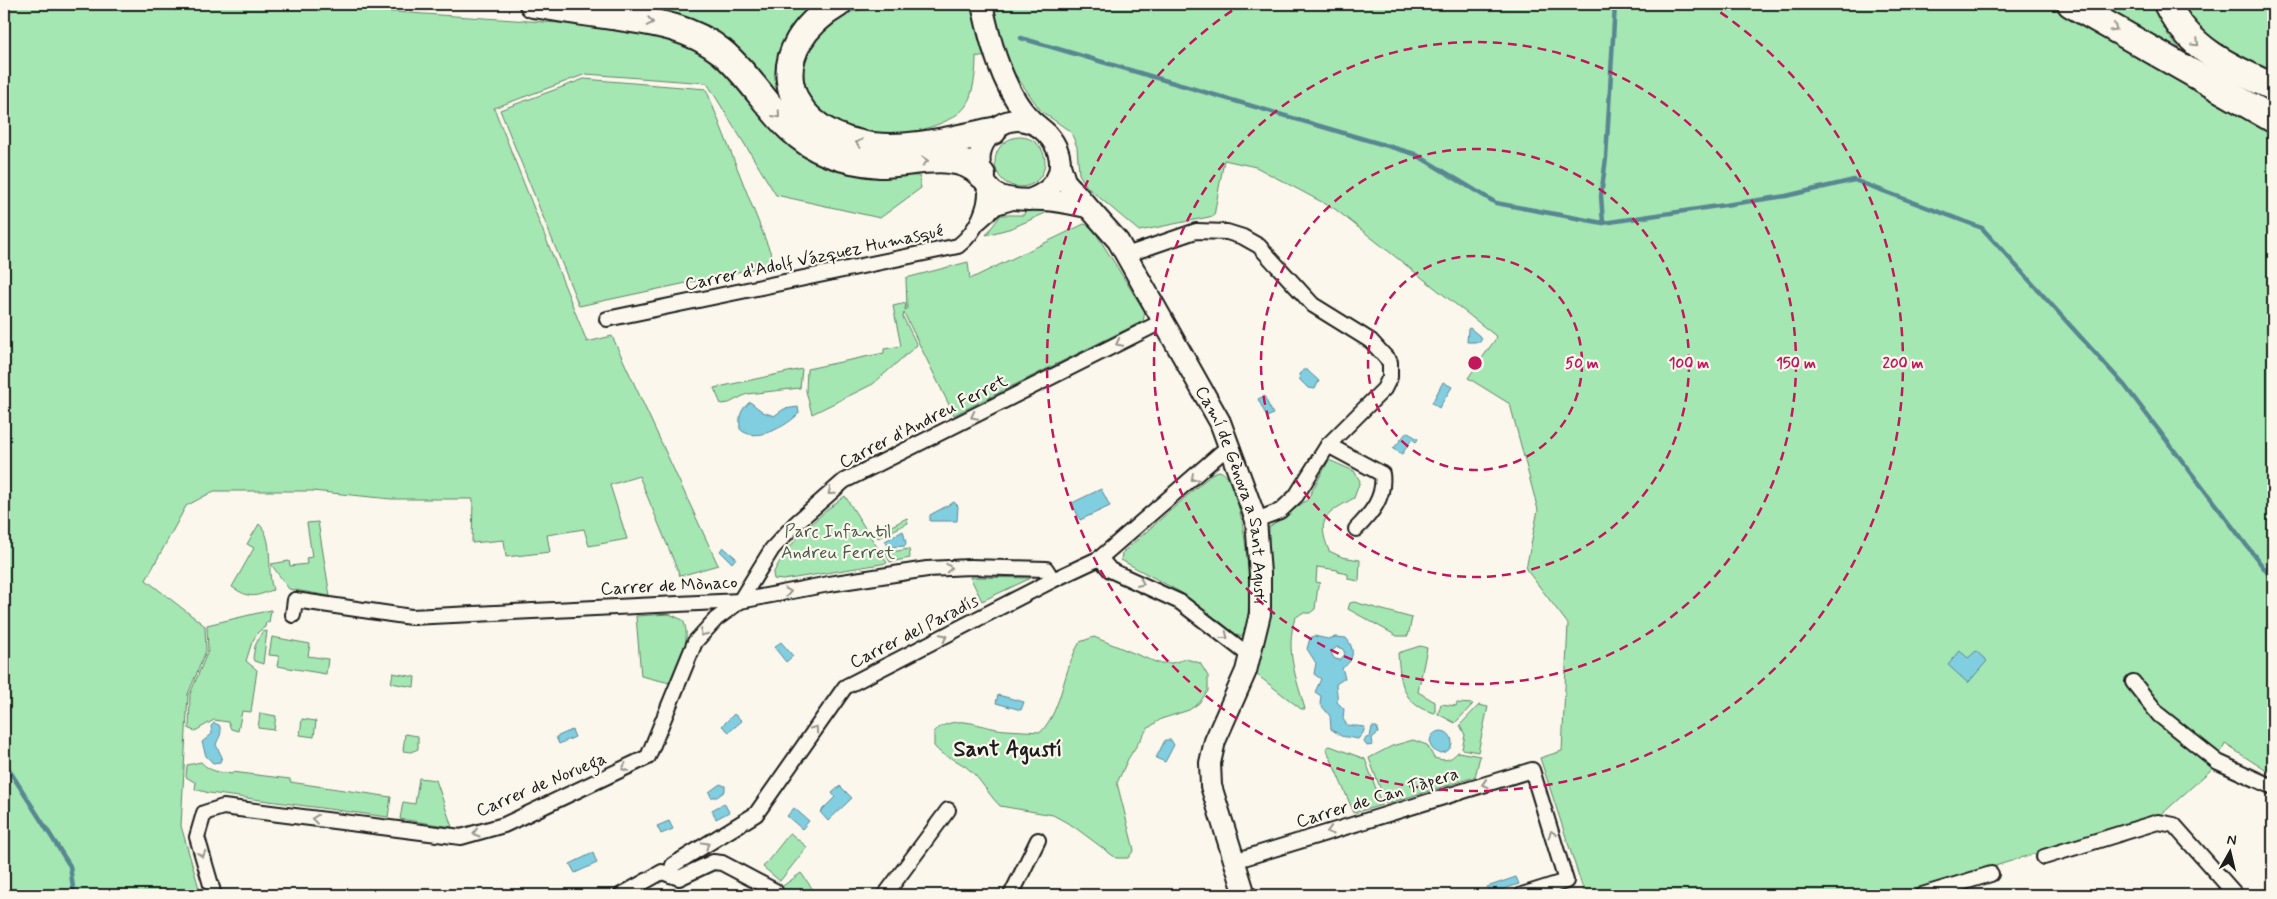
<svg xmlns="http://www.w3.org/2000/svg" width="2277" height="899" viewBox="0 0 2277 899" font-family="Mynerve,sans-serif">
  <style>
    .green { fill: #a5e7b2; stroke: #608267 }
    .water { fill: #82cee1; stroke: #598792; fill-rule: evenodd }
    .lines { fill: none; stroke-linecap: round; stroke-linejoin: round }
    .stream { stroke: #598792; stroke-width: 4.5 }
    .street-casing { stroke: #1c1c1c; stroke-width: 18 }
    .secondary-casing { stroke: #1c1c1c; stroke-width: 24 }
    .highway-casing { stroke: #1c1c1c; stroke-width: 30 }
    .street { stroke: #fbf7ec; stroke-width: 14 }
    .secondary { stroke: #fbf7ec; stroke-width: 20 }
    .highway { stroke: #fbf7ec; stroke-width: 26 }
    .oneway { stroke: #97948e }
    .ring { fill: none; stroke: #c2185b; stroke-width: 2.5; stroke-dasharray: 9 6 }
    .labels { text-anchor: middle; stroke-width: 4.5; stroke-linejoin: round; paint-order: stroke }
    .street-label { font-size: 18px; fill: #1c1c1c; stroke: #fbf7ec }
    .park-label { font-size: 18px; fill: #455949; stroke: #fbf7ec }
    .district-label { font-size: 22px; font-weight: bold; fill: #1c1c1c; stroke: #fbf7ec }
    .centre { fill: #c2185b; stroke: #fbf7ec; stroke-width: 2.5 }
    .ring-label { font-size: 15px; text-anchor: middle; font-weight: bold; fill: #c2185b; stroke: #fbf7ec; stroke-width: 4.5; stroke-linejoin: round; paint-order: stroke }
  </style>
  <rect width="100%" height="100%" fill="#fbf7ec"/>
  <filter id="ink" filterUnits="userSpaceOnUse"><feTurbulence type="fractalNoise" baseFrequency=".02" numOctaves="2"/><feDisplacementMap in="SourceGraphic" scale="10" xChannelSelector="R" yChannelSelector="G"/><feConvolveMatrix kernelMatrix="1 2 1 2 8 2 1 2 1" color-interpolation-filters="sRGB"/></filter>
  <g filter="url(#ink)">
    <!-- green -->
    <g class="green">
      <polygon points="4,4 274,4 574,24 624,29 689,44 875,174 919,176 921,188 880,218 776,195 707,83 586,74 494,108 587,342 612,336 718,565 680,576 639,476 610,485 627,539 589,546 584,529 547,535 550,552 506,557 504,540 472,543 473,499 391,499 312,491 214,491 186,506 146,580 205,626 206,651 188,694 181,826 201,895 4,895"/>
      <polygon points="747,4 823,4 789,40 814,135 752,68 612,9"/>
      <path d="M 890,4 L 2053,4 L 2273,131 L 2273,775 L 2225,744 L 2214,767 L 2162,814 L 1902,895 L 1585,895 L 1540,758 L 1562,751 L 1568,624 L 1526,569 L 1538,510 L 1510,404 L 1468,378 L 1497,337 L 1335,209 L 1256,167 L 1224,160 L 1214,216 L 1139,231 L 1087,187 L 1079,174 L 1077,147 L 1071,132 L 1041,111 L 1005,60 L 976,56 C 976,72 974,90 967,104 C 963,112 953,117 946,121 C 911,137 862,142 829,119 C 793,95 795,37 835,18 C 852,10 872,8 890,4 Z"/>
      <polygon points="2087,4 2152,4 2168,35 2183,53"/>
      <polygon points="2177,4 2273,4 2273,77 2221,51"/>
      <polygon points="584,79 706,89 775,264 579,306 500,110"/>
      <circle cx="1020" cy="162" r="25"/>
      <polygon points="1045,210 1050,211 1012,228 986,235 1001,215 1024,215 1025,211"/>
      <polygon points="1084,224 1092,227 1145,312 1143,321 954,415 904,313 903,317 917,345 873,384 812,414 806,391 807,369 884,353 884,349 901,346 893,306 906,303 905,310 907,309 906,278 968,262 970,279"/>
      <polygon points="802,369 800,388 747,394 729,403 721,404 714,388"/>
      <path d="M 1329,460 L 1354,471 L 1360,481 L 1354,498 C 1328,513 1315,517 1329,551 L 1342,557 L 1360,560 L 1359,581 L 1348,579 L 1348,574 L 1338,572 L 1338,570 L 1317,567 L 1316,582 L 1321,583 L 1318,586 L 1315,609 L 1310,613 L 1302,613 L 1295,618 C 1285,650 1296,678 1305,709 L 1301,709 L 1256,674 L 1269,623 L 1269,527 L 1307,500 Z"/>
      <path d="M 1219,471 C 1244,474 1258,617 1242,636 L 1236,634 L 1182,593 L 1121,560 L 1122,553 L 1213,473 Z"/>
      <path d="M 845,496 L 887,563 L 783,580 L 774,579 L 773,574 C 788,542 817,517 845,496 Z"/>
      <polygon points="907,518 908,523 878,538 876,534"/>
      <polygon points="318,522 330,596 289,589 271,564 289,561 290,566 307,564 306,558 312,557 307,523"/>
      <path d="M 259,524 C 275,539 266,570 273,590 C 253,597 251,599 232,587 L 254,548 L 247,544 Z"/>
      <polygon points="909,549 910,558 890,562 885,553"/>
      <polygon points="970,577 1031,578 982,601"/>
      <polygon points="1354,602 1412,618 1408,636 1397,636 1348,609 1350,603"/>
      <polygon points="271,610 269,623 266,622 265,627 258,632 252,642 246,661 257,670 251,712 242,711 238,731 231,729 228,722 214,720 195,731 189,729 190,694 208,651 207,625"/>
      <path d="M 669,614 L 683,620 C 693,641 677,663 670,683 L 641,676 L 636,616 Z"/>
      <polygon points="267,631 263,664 254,661 253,658 255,646 262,632"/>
      <polygon points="272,637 310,644 308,656 328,659 326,674 277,666 279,656 269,655"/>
      <path d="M 1094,637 L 1158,663 L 1172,663 L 1186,659 L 1200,663 L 1208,676 L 1208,691 L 1199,703 L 1189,710 L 1161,719 L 1147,729 L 1128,759 L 1117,783 L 1134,850 L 1128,858 L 1116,858 L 1073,826 L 1053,815 L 1000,806 C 986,792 978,773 960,763 C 948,755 945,759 934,746 L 934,731 C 961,712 977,728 1006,730 C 1018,731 1029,731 1041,732 C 1064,706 1062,671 1080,642 Z"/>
      <path d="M 1420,646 L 1427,648 L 1418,692 L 1435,702 L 1435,713 C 1402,706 1400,681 1398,653 Z"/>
      <polygon points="393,673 415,677 414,687 391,683"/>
      <polygon points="1457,703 1473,704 1455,723 1438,714 1441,704 1456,706"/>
      <polygon points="1479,705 1488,707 1478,752 1462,749 1465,735 1460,725"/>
      <polygon points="260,713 276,716 274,730 258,728"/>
      <polygon points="302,719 316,721 314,737 300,735"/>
      <polygon points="405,734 418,736 418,749 411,752 403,751"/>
      <path d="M 1413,740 L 1427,745 L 1434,758 C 1445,761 1450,761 1458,752 L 1480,756 L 1475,777 L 1386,804 L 1369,758 L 1392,746 Z"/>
      <polygon points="1330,746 1365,759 1382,805 1354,813 1326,748"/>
      <path d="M 201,762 C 210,772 219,772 232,774 L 232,772 L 290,779 L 290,782 L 391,797 L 388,817 L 209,793 L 195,789 L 196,783 L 186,777 L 187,765 Z"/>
      <polygon points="419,778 436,780 452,827 400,819 403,802 415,804"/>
      <polygon points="790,833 807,847 780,881 763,867"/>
      <polygon points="801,873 817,895 785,895 780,888"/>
    </g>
    <!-- water -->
    <g class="water">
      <polygon points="1470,328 1482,338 1480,342 1467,342 1468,329"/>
      <polygon points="1303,370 1307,370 1319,381 1315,389 1308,388 1300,380 1299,374"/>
      <polygon points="1443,382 1452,387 1439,408 1432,403"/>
      <polygon points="1264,396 1273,414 1267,417 1258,399"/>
      <path d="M 750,402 L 763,412 L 774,416 L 784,409 L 798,407 L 799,413 C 788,426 754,444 740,429 C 739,416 740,410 750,402 Z"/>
      <polygon points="1407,432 1418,439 1416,442 1412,439 1402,454 1393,449"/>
      <polygon points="1101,489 1110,506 1080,520 1072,503"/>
      <polygon points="954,502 958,506 957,521 930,521 930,515"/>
      <polygon points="903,531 906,543 905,546 889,547 885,541"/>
      <polygon points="723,547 736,558 732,563 720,551"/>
      <path d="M 1314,636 L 1328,639 L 1335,637 L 1346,638 C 1355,648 1355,661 1342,668 L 1345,678 L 1336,684 C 1336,690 1338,695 1337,702 L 1344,709 L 1343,719 L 1347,725 L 1365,727 L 1363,733 L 1358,739 L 1341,736 L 1331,729 L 1330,716 L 1320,704 L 1321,696 L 1315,692 L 1321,679 L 1314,674 L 1316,663 L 1307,649 L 1310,638 ZM 1337,647 L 1343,649 L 1345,654 L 1340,660 L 1335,659 L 1332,655 L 1332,651 Z"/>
      <polygon points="781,642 793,656 786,662 774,647"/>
      <polygon points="1960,651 1968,658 1976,651 1987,661 1968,683 1948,665"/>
      <polygon points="998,695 1024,702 1021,710 996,703"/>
      <polygon points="734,714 742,721 729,732 722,726"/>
      <path d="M 214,723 L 219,725 C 224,734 218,737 216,745 L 222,757 L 220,762 L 213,763 L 206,756 L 202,742 L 212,734 L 211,726 Z"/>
      <polygon points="1372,727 1377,727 1378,733 1372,738 1373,745 1367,746 1364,742 1366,738 1370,737"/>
      <polygon points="572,730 575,737 559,744 556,737"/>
      <circle cx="1441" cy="742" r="11"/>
      <polygon points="1165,740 1171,740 1174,745 1165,762 1156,758"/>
      <polygon points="720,784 725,786 725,791 717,797 711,797 709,792"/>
      <polygon points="840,786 852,798 828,821 820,812 835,797 832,793"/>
      <polygon points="724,803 729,812 716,819 712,810"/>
      <polygon points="794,808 809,821 802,829 787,816"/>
      <polygon points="669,821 673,829 661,834 657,826"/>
      <polygon points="593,853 597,863 575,873 570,864"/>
      <polygon points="1516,877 1519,884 1489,894 1487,887"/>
    </g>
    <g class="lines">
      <!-- stream -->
      <g class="stream">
        <polyline points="1021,38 1415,154 1496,203 1603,223 1786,196 1854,180 1982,228 2125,386 2273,580"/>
        <polyline points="1603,223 1601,196 1606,158 1615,4"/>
        <polyline points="4,762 70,866 74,895"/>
      </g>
      <defs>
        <g id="street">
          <polyline points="979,222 996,207 1016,201"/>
          <polyline points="1126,255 1196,231 1227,232 1243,237 1259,246 1313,305 1371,341 1390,362 1390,377 1384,389 1328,445 1296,496 1280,511 1256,520"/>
          <path d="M 607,319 L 958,246 C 976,232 990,205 985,182"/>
          <path d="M 1328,445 L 1382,474 C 1385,497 1372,513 1356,529"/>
          <polyline points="1100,558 1110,570 1180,602 1250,656"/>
          <polyline points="293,615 295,600 411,617 740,601 829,584 927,569 970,567 1046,569 1053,580"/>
          <polyline points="2133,682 2159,715 2218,762 2273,787"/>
          <polyline points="2044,857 2158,822 2174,825 2236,895"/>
          <polyline points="1234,861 1532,770 1566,881 1522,895"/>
          <polyline points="670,875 673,865 756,814 845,687 1053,580 1100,558 1230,445"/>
          <polyline points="214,895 197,837 204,813 223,807 461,837 504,825 648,757 695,642 716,619 740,601 772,549 795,524 844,481 1163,321"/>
          <polyline points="621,895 662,872 679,878 713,862 722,863 775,891 777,895"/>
          <polyline points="885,895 948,810"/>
          <polyline points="1011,895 1038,840"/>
          <polyline points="1922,895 1991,874"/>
        </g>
        <g id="secondary">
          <path d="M 982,4 C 990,43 1006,101 1038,126"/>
          <path id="s1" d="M 1060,165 L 1065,181 L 1118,241 L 1220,422 L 1256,520 L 1260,574 L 1260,614 L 1246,671 L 1215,741 L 1210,763 L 1211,786 L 1245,895"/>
          <path d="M 1028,200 C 1103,176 1028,81 987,138 C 980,147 978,159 981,170 C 988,205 1019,199 1046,200 C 1060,201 1073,204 1087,207"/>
        </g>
        <g id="highway">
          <path d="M 533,4 C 559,8 586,13 612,16 C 651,22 690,26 722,52 C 760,84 779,134 828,153 C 844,159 863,163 880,164 C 911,164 959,148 982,175"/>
          <path d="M 838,4 C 764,47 777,126 861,144 C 900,153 955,139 993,131"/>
          <polyline points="2071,4 2273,119"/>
          <path d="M 2167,4 C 2189,49 2229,67 2273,87"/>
        </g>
      </defs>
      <!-- street casing -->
      <use href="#street" class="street-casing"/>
      <!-- secondary casing -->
      <use href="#secondary" class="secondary-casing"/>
      <!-- highway casing -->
      <use href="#highway" class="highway-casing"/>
      <!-- street -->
      <use href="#street" class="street"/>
      <!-- secondary -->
      <use href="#secondary" class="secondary"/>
      <!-- highway -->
      <use href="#highway" class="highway"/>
    </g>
    <!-- one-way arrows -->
    <defs><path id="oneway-chevron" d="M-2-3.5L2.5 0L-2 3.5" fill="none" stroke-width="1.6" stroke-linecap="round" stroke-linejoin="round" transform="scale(1.25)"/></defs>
    <g class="oneway">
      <use href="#oneway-chevron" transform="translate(650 22) rotate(10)"/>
      <use href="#oneway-chevron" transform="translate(2114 28) rotate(30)"/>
      <use href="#oneway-chevron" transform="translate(2196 43) rotate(44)"/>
      <use href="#oneway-chevron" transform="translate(777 115) rotate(49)"/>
      <use href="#oneway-chevron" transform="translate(859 143) rotate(-167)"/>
      <use href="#oneway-chevron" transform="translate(925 161) rotate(-3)"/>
      <use href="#oneway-chevron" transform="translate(1119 343) rotate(153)"/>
      <use href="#oneway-chevron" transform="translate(974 416) rotate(153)"/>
      <use href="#oneway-chevron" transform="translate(1194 478) rotate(138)"/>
      <use href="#oneway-chevron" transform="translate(831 492) rotate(141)"/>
      <use href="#oneway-chevron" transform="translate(949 568) rotate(-3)"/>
      <use href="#oneway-chevron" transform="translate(1141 583) rotate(24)"/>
      <use href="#oneway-chevron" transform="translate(788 592) rotate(-11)"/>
      <use href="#oneway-chevron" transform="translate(703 633) rotate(129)"/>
      <use href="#oneway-chevron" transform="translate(1225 636) rotate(38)"/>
      <use href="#oneway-chevron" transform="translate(944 637) rotate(-27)"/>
      <use href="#oneway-chevron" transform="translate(815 729) rotate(-55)"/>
      <use href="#oneway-chevron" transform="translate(625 768) rotate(155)"/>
      <use href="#oneway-chevron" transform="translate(1485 784) rotate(163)"/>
      <use href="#oneway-chevron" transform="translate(315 819) rotate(-173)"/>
      <use href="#oneway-chevron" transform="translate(1330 831) rotate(163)"/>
      <use href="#oneway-chevron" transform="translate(476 833) rotate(164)"/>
      <use href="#oneway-chevron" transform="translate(1552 834) rotate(-107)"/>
      <use href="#oneway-chevron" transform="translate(706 845) rotate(-31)"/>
      <use href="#oneway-chevron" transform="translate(202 854) rotate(74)"/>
    </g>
  </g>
  <!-- distance rings -->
  <g class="ring">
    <circle cx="1475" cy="363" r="107"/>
    <circle cx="1475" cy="363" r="214"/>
    <circle cx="1475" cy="363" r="321"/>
    <path d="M1708 4A428 428 0 1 1 1242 4"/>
  </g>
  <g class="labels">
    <!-- street labels -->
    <g class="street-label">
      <text transform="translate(814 257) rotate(-12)" y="6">Carrer d'Adolf Vázquez Humasqué</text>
      <text transform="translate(923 421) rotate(-27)" y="6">Carrer d'Andreu Ferret</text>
      <text dy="6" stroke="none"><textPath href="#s1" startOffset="379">Camí de Gènova a Sant Agustí</textPath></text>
      <text transform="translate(669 585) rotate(-3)" y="6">Carrer de Mònaco</text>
      <text transform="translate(914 631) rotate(-27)" y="6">Carrer del Paradís</text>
      <text transform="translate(541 784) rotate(-23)" y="6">Carrer de Noruega</text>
      <text transform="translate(1377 797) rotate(-17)" y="6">Carrer de Can Tàpera</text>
    </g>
    <!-- park labels -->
    <g class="park-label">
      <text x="838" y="537">Parc Infantil<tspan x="838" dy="21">Andreu Ferret</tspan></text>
    </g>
    <!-- district labels -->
    <g class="district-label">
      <text x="1008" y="756">Sant Agustí</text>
    </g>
  </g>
  <circle cx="1475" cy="363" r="8" class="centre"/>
  <g class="ring-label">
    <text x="1582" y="368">50 m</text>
    <text x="1689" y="368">100 m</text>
    <text x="1796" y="368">150 m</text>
    <text x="1903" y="368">200 m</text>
  </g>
  <!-- margin -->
  <rect width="2277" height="899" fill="none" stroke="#fbf7ec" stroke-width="20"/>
  <rect x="10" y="10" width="2257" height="879" fill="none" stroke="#1c1c1c" stroke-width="2" filter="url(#ink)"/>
  <!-- north arrow -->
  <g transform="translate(2230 852) rotate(8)" stroke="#fbf7ec" stroke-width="4" paint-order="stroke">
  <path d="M0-4L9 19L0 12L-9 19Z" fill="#1c1c1c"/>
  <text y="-8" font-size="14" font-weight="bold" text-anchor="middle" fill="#1c1c1c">N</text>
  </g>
</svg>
